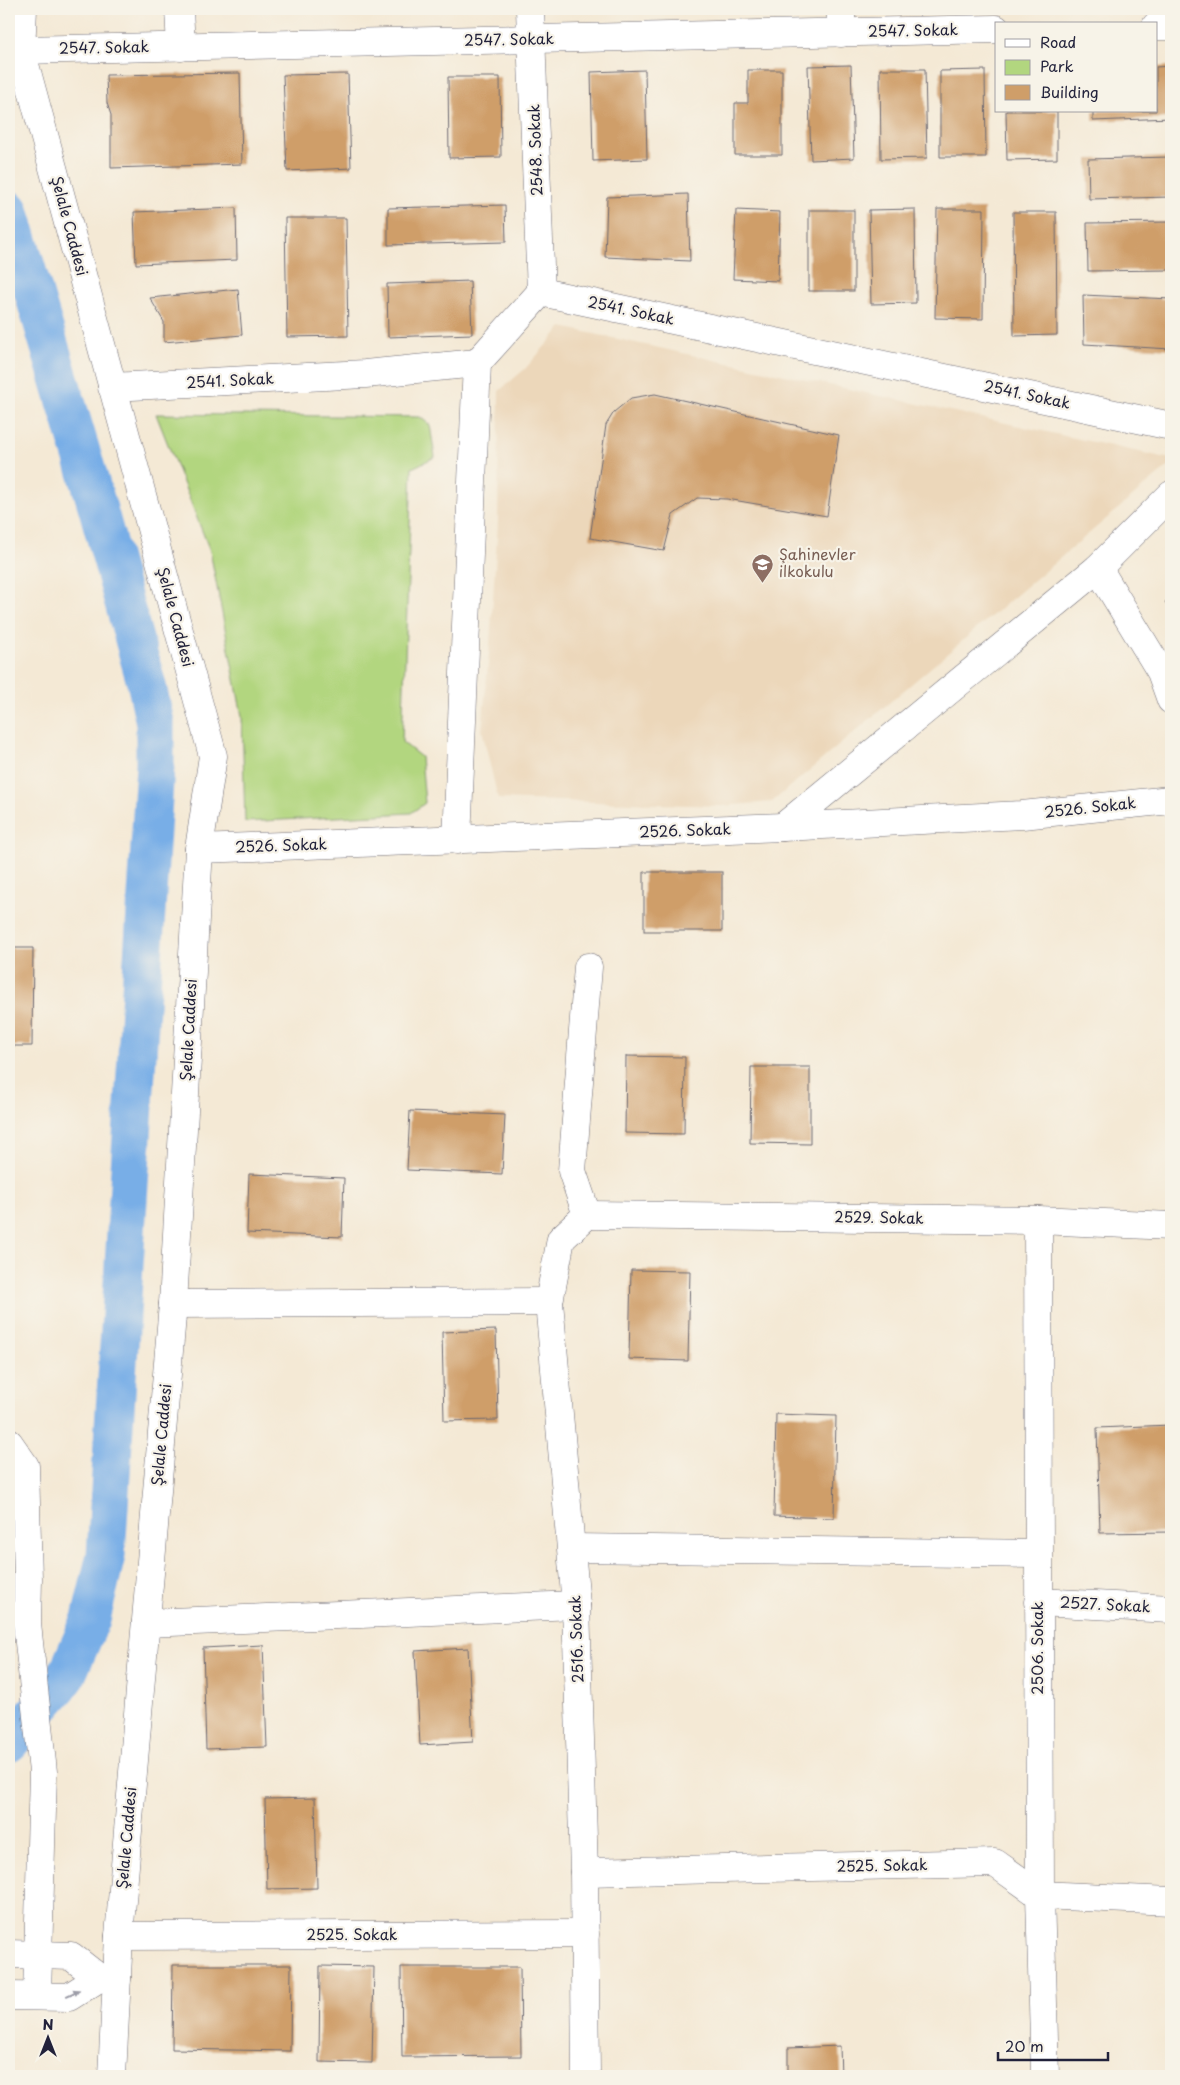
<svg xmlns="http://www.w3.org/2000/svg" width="1180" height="2085" viewBox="0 0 1180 2085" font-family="'Playpen Sans',sans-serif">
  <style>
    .built { fill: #ecd7ba }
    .green { fill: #b2d67f; stroke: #6a7c5d }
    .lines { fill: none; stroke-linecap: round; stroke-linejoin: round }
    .canal { stroke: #78aee7; stroke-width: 39 }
    .building { fill: #cf9e69 }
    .minor-casing { stroke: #6c6871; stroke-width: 29 }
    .minor { stroke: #fff; stroke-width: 28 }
    .oneway { fill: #9c9ca7 }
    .labels { text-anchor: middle; stroke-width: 4.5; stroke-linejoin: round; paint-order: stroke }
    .street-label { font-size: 15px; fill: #22223b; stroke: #f7f3e8 }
    .education-label { font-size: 15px; fill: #785e54; stroke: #f7f3e8; text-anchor: start }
  </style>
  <rect width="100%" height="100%" fill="#f7f3e8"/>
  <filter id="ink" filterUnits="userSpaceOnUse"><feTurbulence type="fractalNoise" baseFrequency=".02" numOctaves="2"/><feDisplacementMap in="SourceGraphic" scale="10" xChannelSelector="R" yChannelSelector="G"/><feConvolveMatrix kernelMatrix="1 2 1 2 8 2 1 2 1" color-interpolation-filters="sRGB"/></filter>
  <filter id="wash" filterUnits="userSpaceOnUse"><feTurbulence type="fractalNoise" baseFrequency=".0096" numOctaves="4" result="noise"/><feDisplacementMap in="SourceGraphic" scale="20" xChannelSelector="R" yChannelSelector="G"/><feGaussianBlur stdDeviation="1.12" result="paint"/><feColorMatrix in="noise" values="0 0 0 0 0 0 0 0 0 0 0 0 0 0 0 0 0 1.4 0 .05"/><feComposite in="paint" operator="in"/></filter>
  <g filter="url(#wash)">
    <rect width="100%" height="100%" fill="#f4e9d5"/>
    <!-- built -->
    <polygon class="built" points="562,327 1171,459 1171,464 772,802 721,806 498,799 482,730 490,643 498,522 499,391 525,369"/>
    <!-- green -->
    <polygon class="green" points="156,414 420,417 430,425 435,457 412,468 402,742 421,757 425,803 411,813 245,822 242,716 210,551"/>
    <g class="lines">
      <!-- canal -->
      <polyline class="canal" points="9,210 98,509 147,686 155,723 155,766 106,1555 91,1619 65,1679 9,1743"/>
    </g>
    <g id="blocks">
      <!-- building -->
      <g class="building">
        <polygon points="851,65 854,158 811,160 808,66"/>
        <polygon points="1171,66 1171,118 1093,121 1093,111 1156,111 1156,67"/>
        <polygon points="880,69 925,69 927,158 881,159"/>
        <polygon points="645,70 647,159 593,161 591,72"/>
        <polygon points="748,70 782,70 782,155 735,155 735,103 748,103"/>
        <polygon points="985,70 986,157 940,157 940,71"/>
        <polygon points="240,73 242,164 111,168 111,115 107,103 106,75"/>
        <polygon points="348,74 351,168 287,171 283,75"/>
        <polygon points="448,77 500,77 501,157 449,158"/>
        <polygon points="1006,111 1057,111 1057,159 1007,160"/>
        <polygon points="1171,157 1171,197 1089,199 1088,159"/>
        <polygon points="688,194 690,261 605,257 607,197"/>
        <polygon points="505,205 506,242 388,245 388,208"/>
        <polygon points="236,208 237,260 136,264 134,212"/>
        <polygon points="915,209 916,303 871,304 869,210"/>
        <polygon points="937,209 984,209 983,319 935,318"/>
        <polygon points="736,210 780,212 778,281 733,279"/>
        <rect x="809" y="210" width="45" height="81"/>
        <polygon points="1013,212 1056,212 1057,335 1014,336"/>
        <polygon points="285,218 346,218 348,336 287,337"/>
        <polygon points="1171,222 1171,270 1088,271 1087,223"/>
        <polygon points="470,281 472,334 388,337 387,284"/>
        <polygon points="238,289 242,335 164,342 164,322 150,298"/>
        <polygon points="1083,295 1171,299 1171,349 1084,344"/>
        <polygon points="655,394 839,435 827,516 727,499 697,498 673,515 664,551 590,538 606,425 614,412 631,398"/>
        <polygon points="1171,597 1171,610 1165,602"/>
        <rect x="644" y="872" width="78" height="59"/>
        <polygon points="9,948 33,948 32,1046 9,1046"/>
        <polygon points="626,1056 685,1057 684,1134 625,1133"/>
        <polygon points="751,1067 810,1067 810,1144 750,1143"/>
        <polygon points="410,1111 505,1115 502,1174 407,1170"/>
        <polygon points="249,1174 344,1178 342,1237 247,1233"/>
        <polygon points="631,1270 690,1271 688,1361 629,1359"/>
        <polygon points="496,1330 498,1420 444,1421 442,1332"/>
        <polygon points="776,1414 836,1416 834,1518 774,1516"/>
        <polygon points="1171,1425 1171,1532 1100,1533 1097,1428"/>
        <polygon points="263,1645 267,1747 206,1749 203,1648"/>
        <polygon points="468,1648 473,1742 420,1745 415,1651"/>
        <polygon points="315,1798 317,1888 267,1889 265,1799"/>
        <polygon points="173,1965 291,1965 290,2051 172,2049"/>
        <polygon points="320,1966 374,1967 372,2063 319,2062"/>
        <polygon points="401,1967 520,1967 521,2056 402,2057"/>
        <polygon points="840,2046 841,2076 788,2076 788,2048"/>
      </g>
    </g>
  </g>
  <g filter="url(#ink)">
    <use href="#blocks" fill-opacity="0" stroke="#6c6871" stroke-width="1"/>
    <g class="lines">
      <defs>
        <g id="minor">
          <polyline points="23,9 21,50 213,756 199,849 173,1304 119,1936 112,2076"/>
          <polyline points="179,9 181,47"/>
          <polyline points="530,9 541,292"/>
          <polyline points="841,9 841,33"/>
          <polyline points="1156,26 1171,26"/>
          <polyline points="16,32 21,50 996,29"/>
          <polyline points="112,387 365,374 477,363 541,292 1171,426"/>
          <polyline points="1098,568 1161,672 1171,700"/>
          <polyline points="783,827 1098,568 1171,495"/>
          <polyline points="457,840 477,363"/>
          <polyline points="199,849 783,827 1022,815 1171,800"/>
          <polyline points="587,1215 1038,1220 1171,1226"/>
          <polyline points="587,1215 572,1171 588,967"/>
          <polyline points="1038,1220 1040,1895 1045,2076"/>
          <polyline points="173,1304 549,1302"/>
          <polyline points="9,1443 25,1466 28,1579 27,1624 43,1772 37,1996"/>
          <polyline points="572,1548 1038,1554"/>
          <polyline points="1038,1602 1171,1609"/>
          <polyline points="146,1623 576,1605"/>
          <polyline points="584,1872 995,1863 1040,1895 1171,1901"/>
          <polyline points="119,1936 585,1934"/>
          <polyline points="9,1954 71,1956 99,1978"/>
          <polyline points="9,1996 69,1997 99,1978 117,1979"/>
          <polyline points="586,2076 584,1872 576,1605 549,1302 561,1239 587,1215"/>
        </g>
      </defs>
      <!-- minor casing -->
      <use href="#minor" class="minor-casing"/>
      <!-- minor -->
      <use href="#minor" class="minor"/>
    </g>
    <!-- one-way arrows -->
    <defs><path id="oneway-solid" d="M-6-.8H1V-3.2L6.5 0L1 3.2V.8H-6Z" transform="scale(1.25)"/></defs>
    <use class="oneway" href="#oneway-solid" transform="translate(73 1993) rotate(-25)"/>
  </g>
  <!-- icons -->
  <defs>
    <symbol id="school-pin" viewBox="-11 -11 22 30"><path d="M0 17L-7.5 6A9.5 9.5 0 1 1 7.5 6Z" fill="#8d6e63" stroke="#f7f3e8"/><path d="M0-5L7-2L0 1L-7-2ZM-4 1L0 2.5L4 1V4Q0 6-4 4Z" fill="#fff"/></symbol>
  </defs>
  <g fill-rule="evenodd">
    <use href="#school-pin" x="750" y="552" width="25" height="34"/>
  </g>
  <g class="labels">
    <!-- street labels -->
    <g class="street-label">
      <text transform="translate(913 31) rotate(-1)" y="5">2547. Sokak</text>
      <text transform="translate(509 40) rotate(-1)" y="5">2547. Sokak</text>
      <text transform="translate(104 48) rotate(-1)" y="5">2547. Sokak</text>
      <text transform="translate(536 150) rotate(-92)" y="5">2548. Sokak</text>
      <text transform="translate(69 226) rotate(75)" y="5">Şelale Caddesi</text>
      <text transform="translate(631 311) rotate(12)" y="5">2541. Sokak</text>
      <text transform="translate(230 381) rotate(-3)" y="5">2541. Sokak</text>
      <text transform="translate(1027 395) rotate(12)" y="5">2541. Sokak</text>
      <text transform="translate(175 617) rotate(75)" y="5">Şelale Caddesi</text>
      <text transform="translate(1090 808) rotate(-6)" y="5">2526. Sokak</text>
      <text transform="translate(685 831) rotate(-2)" y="5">2526. Sokak</text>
      <text transform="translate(281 846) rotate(-2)" y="5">2526. Sokak</text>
      <text transform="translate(189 1030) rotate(-87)" y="5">Şelale Caddesi</text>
      <text transform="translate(879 1218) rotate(1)" y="5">2529. Sokak</text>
      <text transform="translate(162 1435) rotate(-85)" y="5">Şelale Caddesi</text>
      <text transform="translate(1105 1605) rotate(3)" y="5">2527. Sokak</text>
      <text transform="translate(577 1639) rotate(-92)" y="5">2516. Sokak</text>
      <text transform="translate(1038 1648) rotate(-90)" y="5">2506. Sokak</text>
      <text transform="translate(127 1838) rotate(-85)" y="5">Şelale Caddesi</text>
      <text transform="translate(882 1866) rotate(-1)" y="5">2525. Sokak</text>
      <text x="352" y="1940">2525. Sokak</text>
    </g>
    <!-- education labels -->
    <g class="education-label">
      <text x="779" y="560">Şahinevler<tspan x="779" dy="17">ilkokulu</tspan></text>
    </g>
  </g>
  <!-- margin -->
  <rect width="1180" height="2085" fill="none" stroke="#f7f3e8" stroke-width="30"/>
  <!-- legend -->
  <rect x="995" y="22" width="162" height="90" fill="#f7f3e8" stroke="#a29fa3"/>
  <rect x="1005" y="39" width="25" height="8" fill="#ffffff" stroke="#a29fa3"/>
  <text x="1040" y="48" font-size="15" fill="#22223b">Road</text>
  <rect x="1005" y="60" width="25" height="15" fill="#b2d67f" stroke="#a29fa3"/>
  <text x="1040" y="72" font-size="15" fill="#22223b">Park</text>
  <rect x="1005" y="85" width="25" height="15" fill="#cf9e69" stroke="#a29fa3"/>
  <text x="1040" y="98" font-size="15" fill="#22223b">Building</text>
  <!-- north arrow -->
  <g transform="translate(48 2038)" stroke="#f7f3e8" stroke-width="4" paint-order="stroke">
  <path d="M0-4L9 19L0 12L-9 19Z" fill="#22223b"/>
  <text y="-8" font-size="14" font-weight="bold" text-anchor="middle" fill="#22223b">N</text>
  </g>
  <!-- scale -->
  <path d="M998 2052v8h110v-8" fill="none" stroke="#22223b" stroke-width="2.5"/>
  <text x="1005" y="2052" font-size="15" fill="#22223b" stroke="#f7f3e8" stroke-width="4" paint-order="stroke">20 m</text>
</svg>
